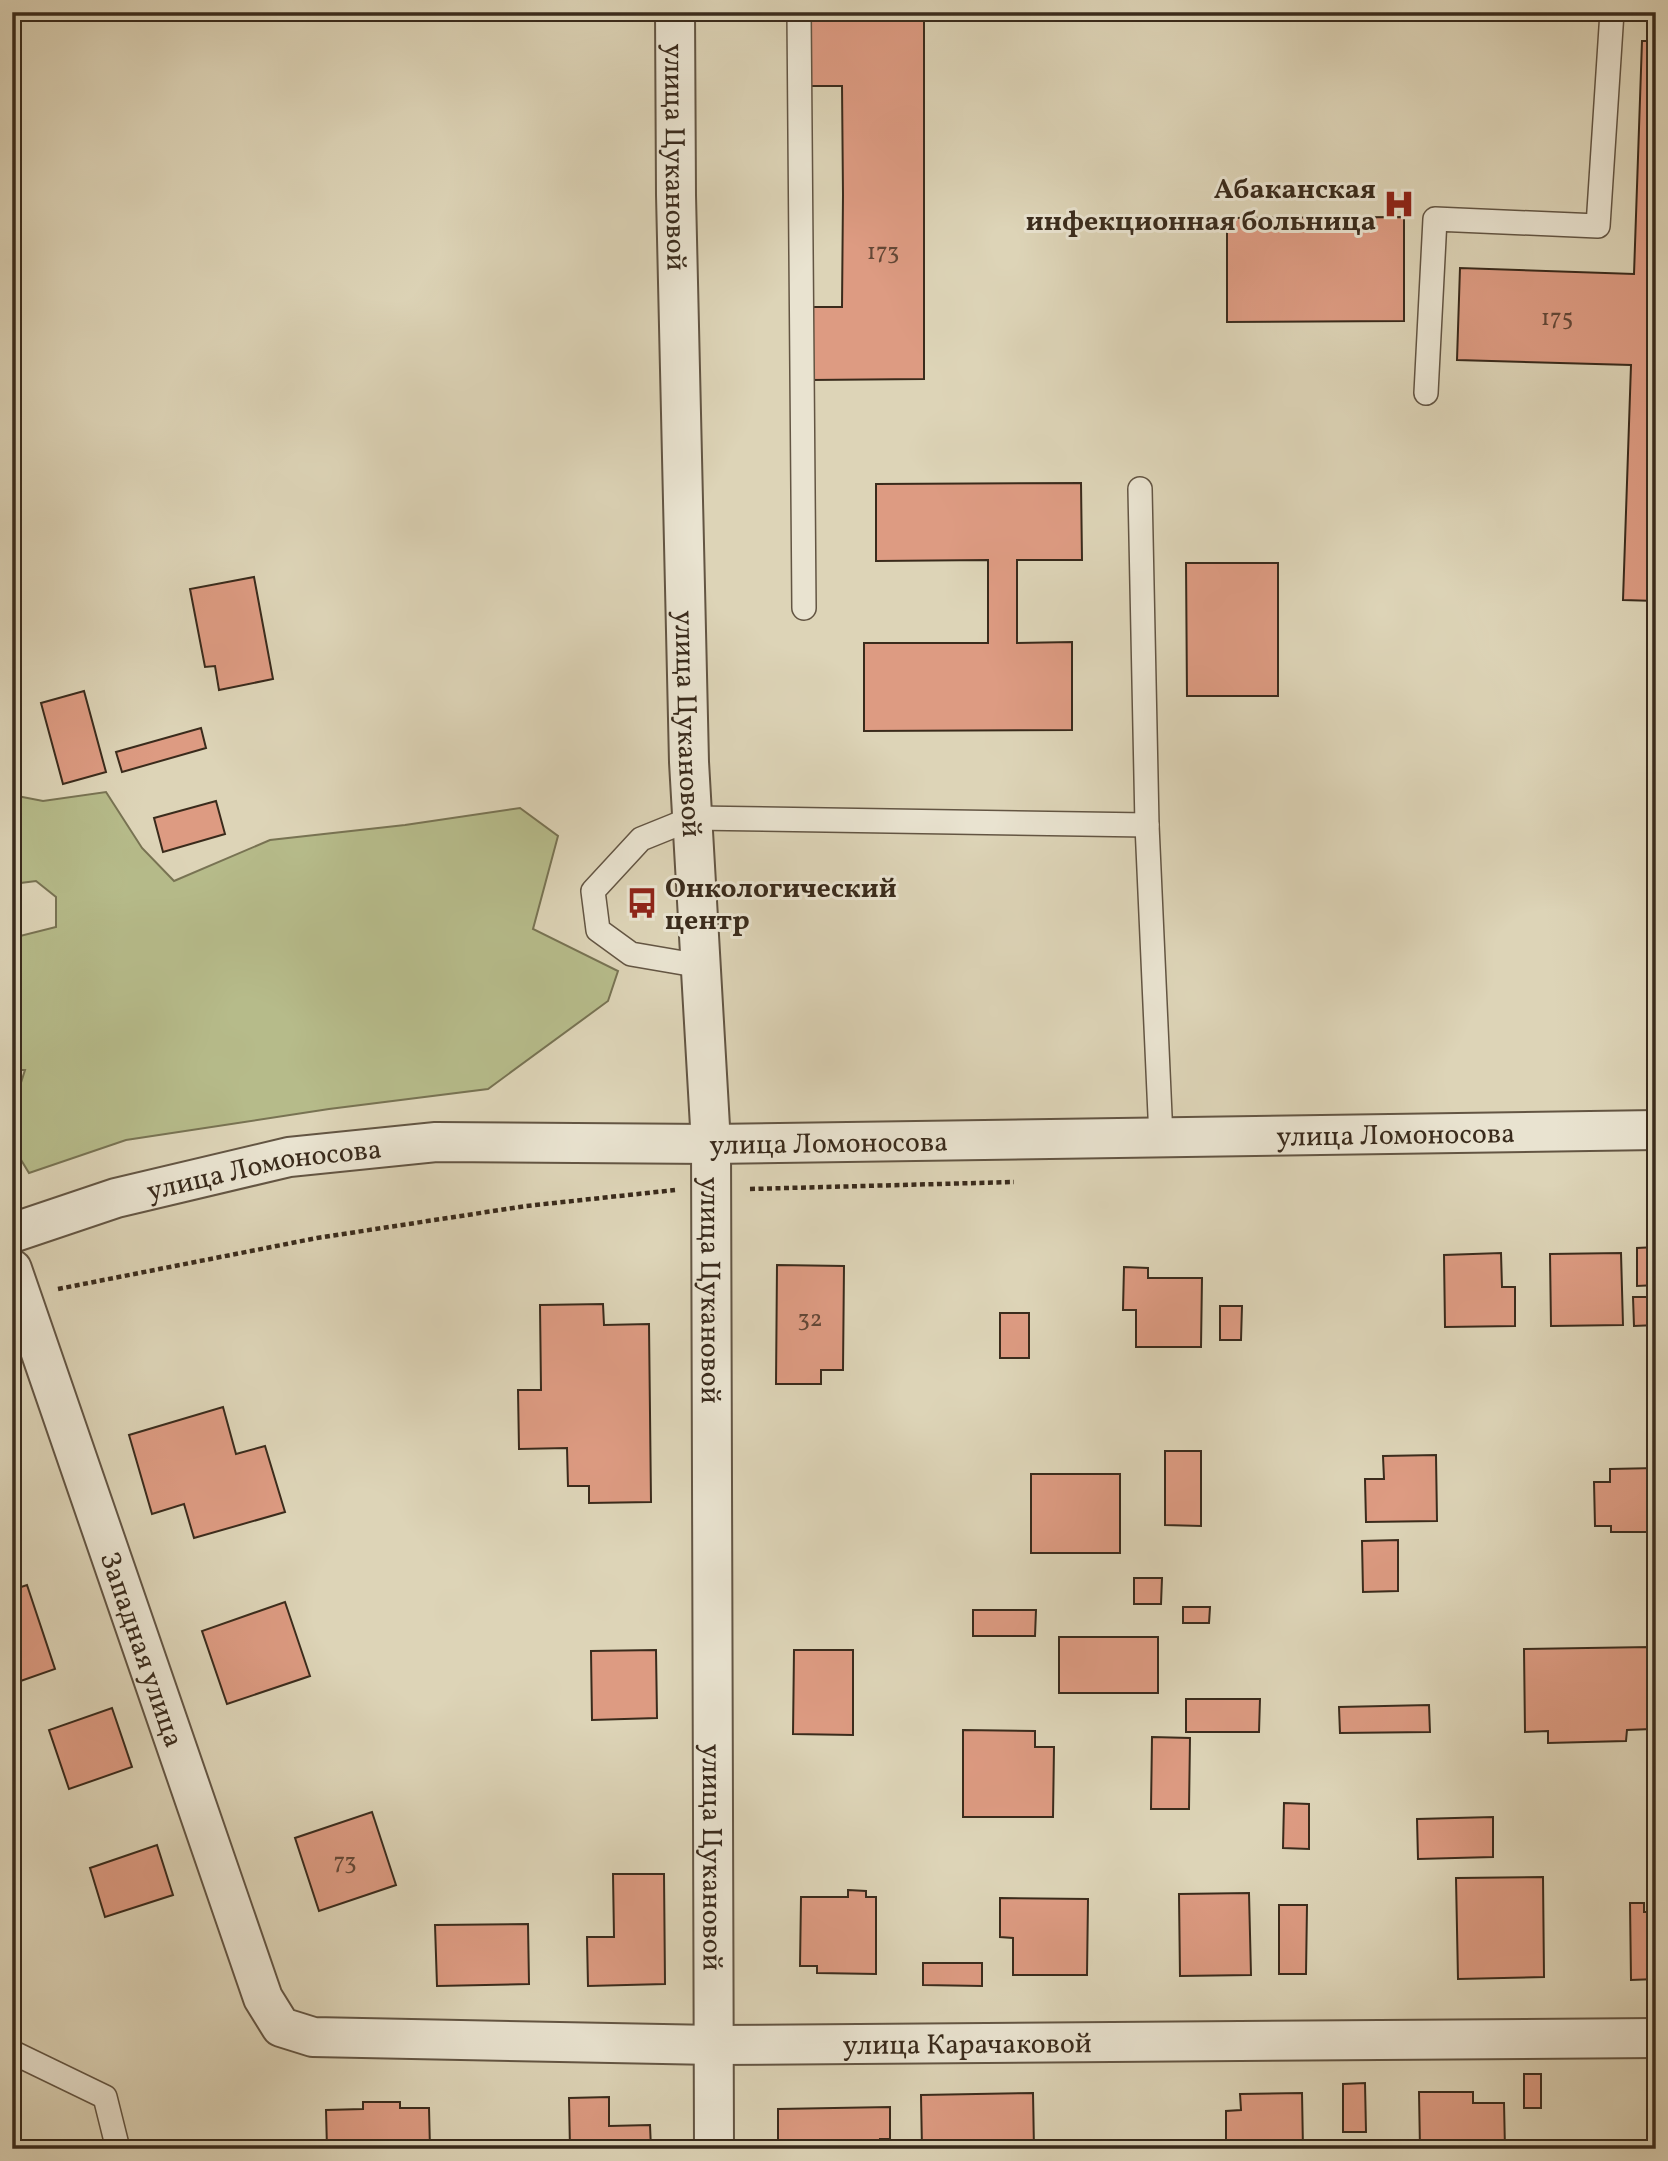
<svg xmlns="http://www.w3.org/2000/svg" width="1668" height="2161" viewBox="0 0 1668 2161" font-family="Vollkorn,serif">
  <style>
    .green { fill: #b6bb8a; stroke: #787353; stroke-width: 2 }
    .building { fill: #dd9b82; stroke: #3a2b1c; stroke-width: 2 }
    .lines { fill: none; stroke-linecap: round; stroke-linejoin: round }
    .service-casing { stroke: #635543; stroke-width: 26 }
    .minor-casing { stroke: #635543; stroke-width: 42 }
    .tertiary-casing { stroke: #635543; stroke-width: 42 }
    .path { stroke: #3a2b1c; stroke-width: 4.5; stroke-dasharray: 5 3.5; stroke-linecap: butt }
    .service { stroke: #e9e3d0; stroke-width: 23 }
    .minor { stroke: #e9e3d0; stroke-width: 38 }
    .tertiary { stroke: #e9e3d0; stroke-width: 38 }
    .labels { text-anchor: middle; stroke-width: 6; stroke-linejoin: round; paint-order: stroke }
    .number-label { font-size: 24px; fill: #634736 }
    .street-label { font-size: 28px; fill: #3a2b1c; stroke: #e9e3d0 }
    .poi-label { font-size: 28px; font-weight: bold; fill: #3a2b1c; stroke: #e9e3d0; text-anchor: end }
  </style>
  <rect width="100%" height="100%" fill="#ddd4b7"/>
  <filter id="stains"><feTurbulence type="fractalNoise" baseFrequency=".00286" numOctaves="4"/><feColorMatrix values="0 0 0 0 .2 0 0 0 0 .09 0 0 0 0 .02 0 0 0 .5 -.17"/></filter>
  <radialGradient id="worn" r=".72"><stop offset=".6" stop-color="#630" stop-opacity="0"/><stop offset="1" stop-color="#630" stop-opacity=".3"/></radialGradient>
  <!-- green -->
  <polygon class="green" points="106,792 142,848 174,881 270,840 405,825 520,808 558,836 533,929 618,971 608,1001 488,1089 329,1109 126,1140 29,1173 12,1145 12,1111 25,1070 12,1070 12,938 56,927 56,897 36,881 12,884 12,795 43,801"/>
  <!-- building -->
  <g class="building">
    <polygon points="924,17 924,379 810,380 810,307 842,307 843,195 842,86 809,86 809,18"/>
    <polygon points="1642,41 1656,41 1656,601 1623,600 1631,365 1457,360 1460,268 1634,274"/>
    <polygon points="1404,217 1404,321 1227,322 1227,218"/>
    <polygon points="1081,483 1082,560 1017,560 1017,643 1072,642 1072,730 864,731 864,643 988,643 988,560 876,561 876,484"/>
    <polygon points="1186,563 1278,563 1278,696 1187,696"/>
    <polygon points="254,577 273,679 219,690 215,666 205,667 190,589"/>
    <polygon points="84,691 106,772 63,784 41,703"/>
    <polygon points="201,728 206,748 122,772 116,752"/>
    <polygon points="216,801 225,834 163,852 154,818"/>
    <polygon points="1656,1247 1656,1285 1637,1286 1637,1248"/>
    <polygon points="1501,1253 1502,1287 1515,1287 1515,1326 1445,1327 1444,1255"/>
    <polygon points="1621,1253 1623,1325 1551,1326 1550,1254"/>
    <polygon points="777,1265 844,1266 843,1370 821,1370 821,1384 776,1384"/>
    <polygon points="1124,1267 1148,1268 1148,1278 1202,1278 1201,1347 1136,1347 1136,1310 1123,1310"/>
    <polygon points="1633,1297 1656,1297 1656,1325 1634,1326"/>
    <polygon points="603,1304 604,1325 649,1324 651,1502 589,1503 589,1486 568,1486 567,1448 519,1449 518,1390 541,1390 540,1305"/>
    <polygon points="1220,1306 1242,1306 1241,1340 1220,1340"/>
    <rect x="1000" y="1313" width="29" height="45"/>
    <polygon points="223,1407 236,1454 265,1446 285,1512 194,1538 184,1504 152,1514 129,1435"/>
    <polygon points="1165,1451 1201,1451 1201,1526 1165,1525"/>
    <polygon points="1436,1455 1437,1521 1366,1522 1365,1479 1384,1479 1383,1456"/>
    <polygon points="1656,1468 1656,1532 1611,1532 1611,1526 1595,1526 1594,1482 1610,1482 1610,1469"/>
    <rect x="1031" y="1474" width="89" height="79"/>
    <polygon points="12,1480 20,1502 12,1505"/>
    <polygon points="1398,1540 1398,1591 1363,1592 1362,1541"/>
    <polygon points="1134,1578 1162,1578 1161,1604 1134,1604"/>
    <polygon points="27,1585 55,1669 12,1684 12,1590"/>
    <polygon points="285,1602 310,1676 227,1704 202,1631"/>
    <polygon points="1183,1607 1210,1607 1209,1623 1183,1623"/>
    <polygon points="973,1610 1036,1610 1035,1636 973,1636"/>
    <rect x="1059" y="1637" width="99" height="56"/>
    <polygon points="1650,1647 1651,1729 1627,1730 1626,1741 1548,1743 1548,1731 1525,1732 1524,1649"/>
    <polygon points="656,1650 657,1718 592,1720 591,1651"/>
    <polygon points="794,1650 853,1650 853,1735 793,1734"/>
    <polygon points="1186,1699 1260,1699 1259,1732 1186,1732"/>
    <polygon points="1429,1705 1430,1732 1340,1733 1339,1707"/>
    <polygon points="112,1708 132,1767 69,1789 49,1730"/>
    <polygon points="963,1730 1035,1731 1035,1747 1054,1747 1053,1817 963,1817"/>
    <polygon points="1152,1737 1190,1738 1189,1809 1151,1809"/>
    <polygon points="1284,1803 1309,1804 1309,1849 1283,1848"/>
    <polygon points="372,1812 396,1885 319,1911 295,1838"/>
    <polygon points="1493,1817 1493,1857 1418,1859 1417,1819"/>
    <polygon points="157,1845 173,1895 105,1917 90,1868"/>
    <polygon points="613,1874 664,1874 665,1984 588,1986 587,1937 614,1937"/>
    <polygon points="1543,1877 1544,1977 1458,1979 1456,1878"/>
    <polygon points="848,1890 866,1891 866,1897 876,1897 876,1974 817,1973 817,1966 800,1966 801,1897 848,1897"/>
    <polygon points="1249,1893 1251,1975 1180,1976 1179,1894"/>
    <polygon points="1000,1898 1088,1899 1087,1975 1013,1975 1013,1938 1000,1937"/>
    <polygon points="1630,1903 1644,1903 1644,1912 1656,1912 1656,1979 1631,1980"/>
    <polygon points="1279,1905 1307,1905 1306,1974 1279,1974"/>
    <polygon points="528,1924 529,1984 437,1986 435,1925"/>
    <polygon points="923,1963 982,1963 982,1986 923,1985"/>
    <rect x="1524" y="2074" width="17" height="34"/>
    <polygon points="1365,2083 1366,2132 1343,2132 1343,2084"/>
    <polygon points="1419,2092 1473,2092 1473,2103 1504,2103 1505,2149 1420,2149"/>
    <polygon points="1033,2093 1034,2149 922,2149 921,2095"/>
    <polygon points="1302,2093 1303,2149 1226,2149 1226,2111 1241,2110 1240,2094"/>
    <polygon points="609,2097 609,2126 650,2125 651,2149 570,2149 569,2098"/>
    <polygon points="363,2102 400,2102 400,2108 429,2108 430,2149 327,2149 326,2110 363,2109"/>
    <polygon points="890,2107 890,2139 880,2139 880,2149 778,2149 778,2109"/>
  </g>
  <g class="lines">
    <defs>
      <g id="service">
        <polyline points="799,12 804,608"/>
        <polyline points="1426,393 1435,219 1598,226 1612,12"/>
        <polyline points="1140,489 1147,825 1161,1138"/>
        <polyline points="701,966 631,954 598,930 593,891 641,839 693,818 1147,825"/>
        <polyline points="12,2052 105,2097 118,2149"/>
      </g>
      <g id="minor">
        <path id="s1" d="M 675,12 L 676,195 L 689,762 L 711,1144 L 714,2149"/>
        <path id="s2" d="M 12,1269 L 263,1998 L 281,2027 L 313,2037 L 714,2045 L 1656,2038"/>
      </g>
      <g id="tertiary">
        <path id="s3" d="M 12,1233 L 116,1198 L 289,1157 L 436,1142 L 711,1144 L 1656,1130"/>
      </g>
    </defs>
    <!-- service casing -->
    <use href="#service" class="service-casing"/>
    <!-- minor casing -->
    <use href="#minor" class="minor-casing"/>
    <!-- tertiary casing -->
    <use href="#tertiary" class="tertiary-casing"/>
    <!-- path -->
    <g class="path">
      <polyline points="750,1189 1014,1182"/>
      <polyline points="58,1289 317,1238 526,1206 675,1190"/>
    </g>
    <!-- service -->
    <use href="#service" class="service"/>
    <!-- minor -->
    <use href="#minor" class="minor"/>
    <!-- tertiary -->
    <use href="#tertiary" class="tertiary"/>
  </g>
  <!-- icons -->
  <defs>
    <symbol id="hospital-bare" viewBox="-9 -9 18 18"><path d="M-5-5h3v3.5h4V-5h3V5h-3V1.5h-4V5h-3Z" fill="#8f2418" stroke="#e9e3d0" stroke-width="2.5" paint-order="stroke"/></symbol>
    <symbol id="bus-bare" viewBox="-9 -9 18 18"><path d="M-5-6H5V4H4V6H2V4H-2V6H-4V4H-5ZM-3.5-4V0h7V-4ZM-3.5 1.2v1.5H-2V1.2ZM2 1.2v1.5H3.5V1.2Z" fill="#8f2418" stroke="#e9e3d0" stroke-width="2.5" paint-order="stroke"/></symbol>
  </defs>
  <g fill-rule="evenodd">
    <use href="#hospital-bare" x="1377" y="182" width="44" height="44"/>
    <use href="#bus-bare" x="620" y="881" width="44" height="44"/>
  </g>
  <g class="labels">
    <!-- number labels -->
    <g class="number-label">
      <text x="883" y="259">173</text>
      <text x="1557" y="325">175</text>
      <text x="810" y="1326">32</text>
      <text x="345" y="1869">73</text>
    </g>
    <!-- street labels -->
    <g class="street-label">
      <text dy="10" stroke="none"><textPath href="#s1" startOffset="145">улица Цукановой</textPath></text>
      <text dy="10" stroke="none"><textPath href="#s1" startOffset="712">улица Цукановой</textPath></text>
      <text dy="10" stroke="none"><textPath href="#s3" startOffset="1395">улица Ломоносова</textPath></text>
      <text dy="10" stroke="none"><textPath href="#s3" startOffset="828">улица Ломоносова</textPath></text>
      <text dy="10" stroke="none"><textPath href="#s3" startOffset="261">улица Ломоносова</textPath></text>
      <text dy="10" stroke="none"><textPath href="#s1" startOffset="1279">улица Цукановой</textPath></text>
      <text dy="10" stroke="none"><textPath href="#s2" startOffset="402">Западная улица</textPath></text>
      <text dy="10" stroke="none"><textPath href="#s1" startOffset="1846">улица Цукановой</textPath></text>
      <text dy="10" stroke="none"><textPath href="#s2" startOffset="1493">улица Карачаковой</textPath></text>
    </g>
    <!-- poi labels -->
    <g class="poi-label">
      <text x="1376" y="198">Абаканская<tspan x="1376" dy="32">инфекционная больница</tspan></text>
      <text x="665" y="897" text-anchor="start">Онкологический<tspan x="665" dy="32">центр</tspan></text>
    </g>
  </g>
  <!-- margin -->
  <rect width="1668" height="2161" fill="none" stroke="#ddd4b7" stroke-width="42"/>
  <rect x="14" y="14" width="1640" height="2133" fill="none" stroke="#3a2b1c" stroke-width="3.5"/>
  <rect x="21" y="21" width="1626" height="2119" fill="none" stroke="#3a2b1c" stroke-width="2"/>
  <rect width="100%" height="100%" filter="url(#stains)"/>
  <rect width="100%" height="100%" fill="url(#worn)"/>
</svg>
